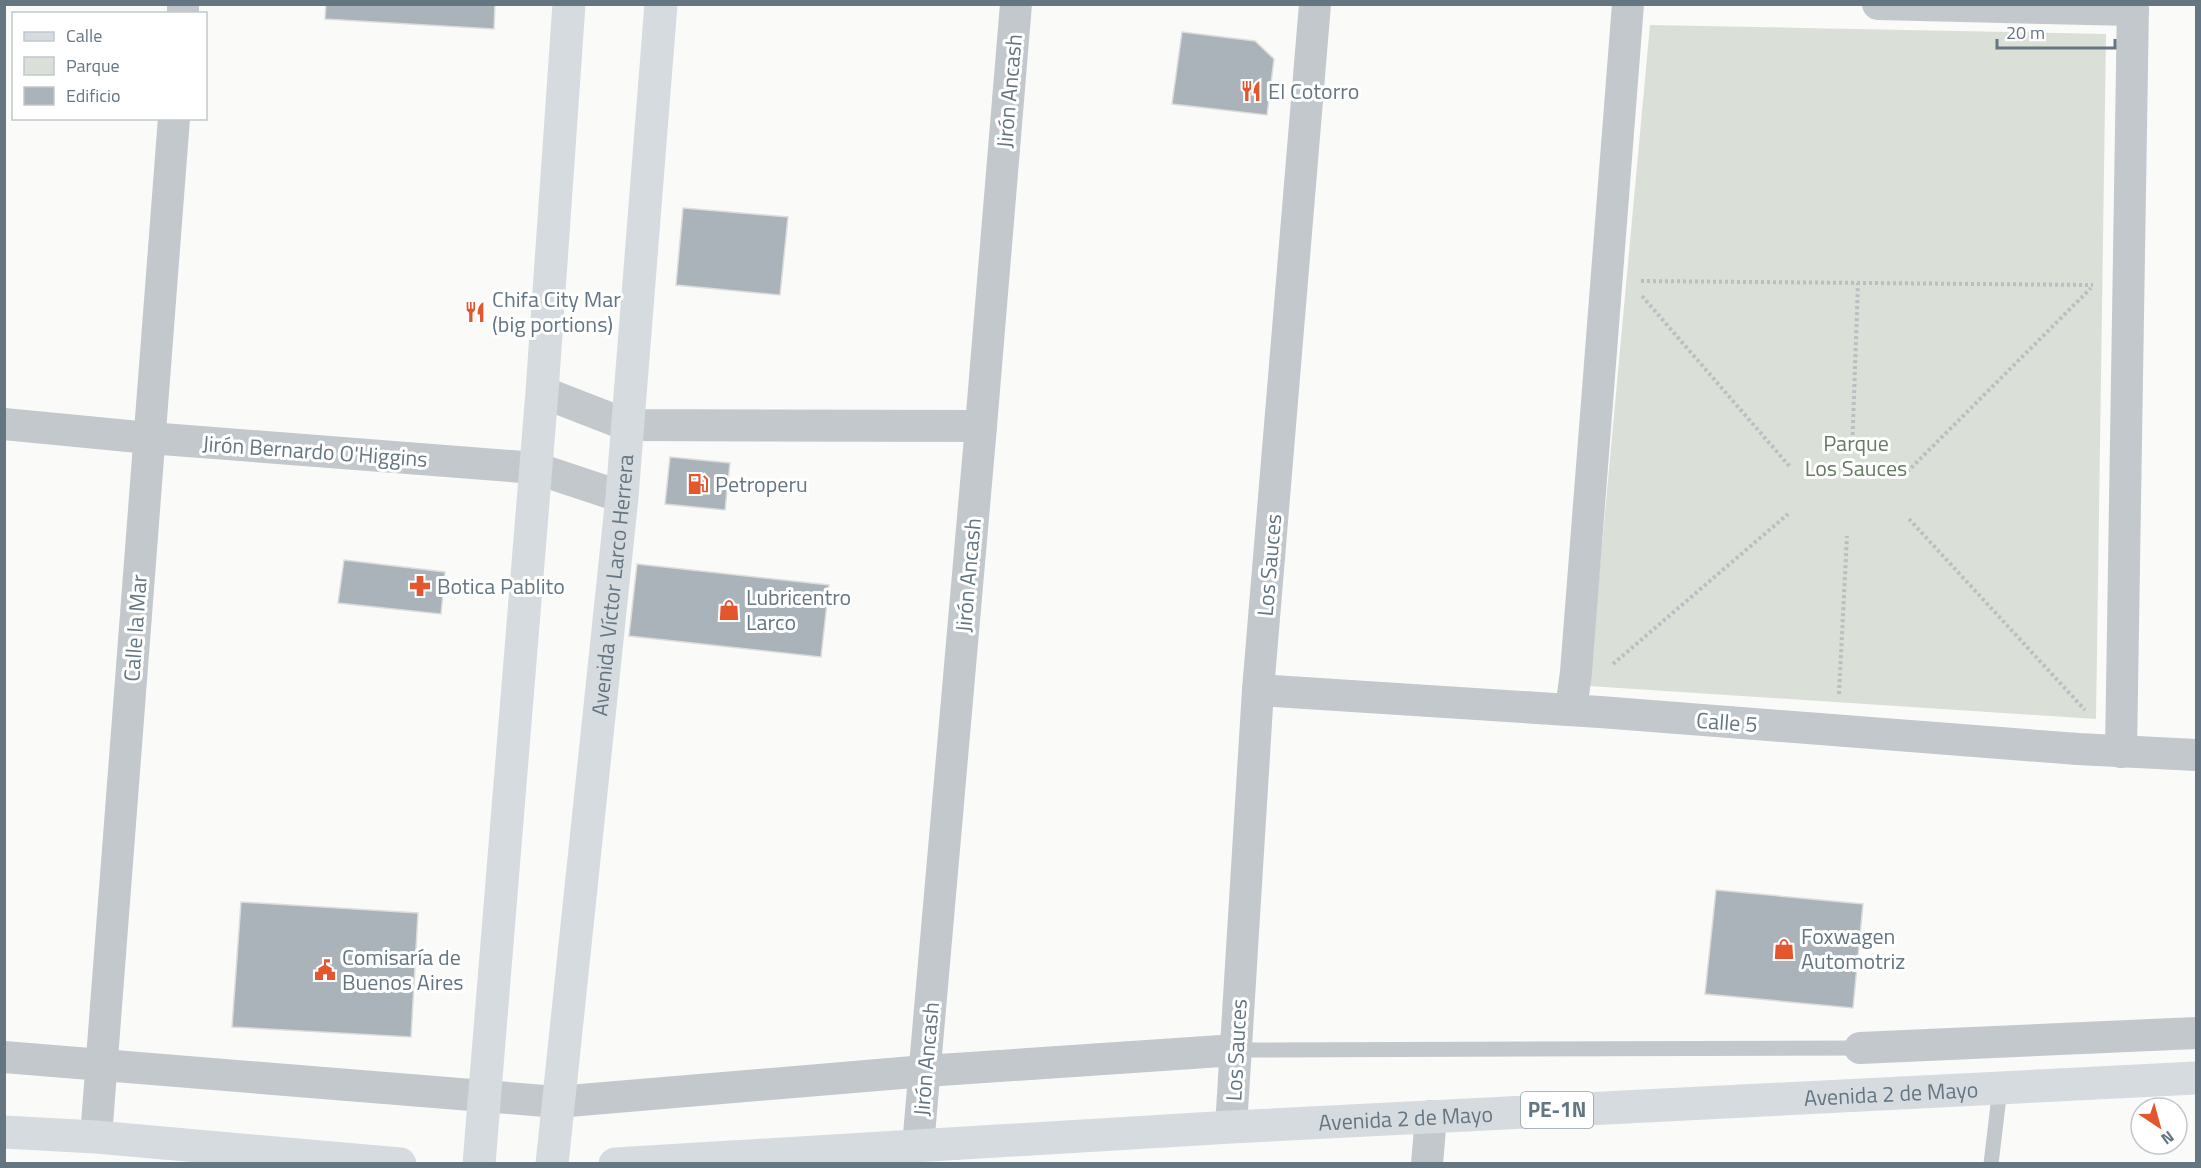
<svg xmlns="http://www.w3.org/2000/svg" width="2201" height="1168" viewBox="0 0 2201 1168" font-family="'Titillium Web',sans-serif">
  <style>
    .green { fill: #dadfd7 }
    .building { fill: #aab3b9; stroke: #dcdcda; stroke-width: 1.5 }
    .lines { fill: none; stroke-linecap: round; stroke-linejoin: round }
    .path { stroke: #bbbfc2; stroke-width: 4; stroke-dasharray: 3 3; stroke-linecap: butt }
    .lane { stroke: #c3c8cc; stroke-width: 15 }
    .street { stroke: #c3c8cc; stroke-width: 32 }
    .secondary { stroke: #d6dbdf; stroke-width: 33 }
    .highway { stroke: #d6dbdf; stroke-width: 33 }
    .labels { text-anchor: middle; stroke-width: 6; stroke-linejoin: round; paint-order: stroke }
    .shield { fill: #fff; stroke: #939fa8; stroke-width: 1.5 }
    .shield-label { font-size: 21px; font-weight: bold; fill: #657683 }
    .street-label { font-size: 22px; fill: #657683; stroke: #fff }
    .poi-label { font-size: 22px; fill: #657683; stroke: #fff; text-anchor: start }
    .park-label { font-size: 22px; fill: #687a64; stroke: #fff }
  </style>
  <rect width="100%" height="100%" fill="#fafaf8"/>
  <!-- green -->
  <polygon class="green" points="1650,25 2106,34 2096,719 1589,686"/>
  <!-- building -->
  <g class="building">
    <polygon points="326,4 495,4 494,29 325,19"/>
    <polygon points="1182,32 1255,41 1274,59 1267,115 1172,104"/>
    <polygon points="683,208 788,217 780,295 676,285"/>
    <polygon points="670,457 730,463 725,510 665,504"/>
    <polygon points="344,560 445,572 441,614 338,603"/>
    <polygon points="637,564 829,585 821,657 629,636"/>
    <polygon points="1716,890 1863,904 1853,1008 1705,994"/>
    <polygon points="241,902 418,913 411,1037 232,1027"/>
  </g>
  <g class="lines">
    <!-- path -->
    <g class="path">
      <polyline points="1641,281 2093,285"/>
      <polyline points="1642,296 1791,468"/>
      <polyline points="1852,453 1858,283"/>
      <polyline points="1907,472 2091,288"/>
      <polyline points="1909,519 2085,710"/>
      <polyline points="1613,664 1788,514"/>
      <polyline points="1839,694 1847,536"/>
    </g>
    <!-- lane -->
    <g class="lane">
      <polyline points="1236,1050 1860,1048"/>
      <polyline points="1991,1164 2000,1088"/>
    </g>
    <!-- street -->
    <g class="street">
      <polyline points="1878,4 2133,10"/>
      <polyline points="183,14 183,4"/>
      <polyline points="542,392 627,425 981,426"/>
      <polyline points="4,424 149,438 535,468 622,497"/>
      <polyline points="1258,690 1600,712 2078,749 2196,755"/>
      <polyline points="1571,710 1576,672 1628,4"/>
      <polyline points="2121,752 2133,4"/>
      <polyline points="1860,1048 2196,1033"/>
      <polyline points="4,1057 557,1102 925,1071 1236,1050"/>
      <polyline points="1231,1127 1258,690 1315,4"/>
      <polyline points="96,1137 174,118"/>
      <polyline points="918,1146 981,426 1016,4"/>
      <polyline points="1427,1164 1431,1116"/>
    </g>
    <!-- secondary -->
    <g class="secondary">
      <polyline points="479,1164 542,392 569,4"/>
      <path id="s1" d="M 552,1164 L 622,497 L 661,4"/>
    </g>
    <!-- highway -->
    <g class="highway">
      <polyline points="4,1132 96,1137 400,1164"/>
      <path id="s2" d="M 615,1164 L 1231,1127 L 2196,1078"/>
    </g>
  </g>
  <!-- icons -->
  <defs>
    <symbol id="restaurant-bare" viewBox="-9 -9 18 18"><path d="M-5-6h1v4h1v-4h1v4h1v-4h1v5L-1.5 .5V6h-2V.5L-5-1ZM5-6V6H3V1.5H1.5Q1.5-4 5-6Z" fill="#e4572e" stroke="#fff" stroke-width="2.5" paint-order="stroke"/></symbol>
    <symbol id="fuel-bare" viewBox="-9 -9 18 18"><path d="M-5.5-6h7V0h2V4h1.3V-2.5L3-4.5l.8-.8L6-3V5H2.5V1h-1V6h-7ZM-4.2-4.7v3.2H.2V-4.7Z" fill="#e4572e" stroke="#fff" stroke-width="2.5" paint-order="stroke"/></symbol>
    <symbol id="pharmacy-bare" viewBox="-9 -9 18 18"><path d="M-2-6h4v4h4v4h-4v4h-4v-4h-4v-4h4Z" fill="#e4572e" stroke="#fff" stroke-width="2.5" paint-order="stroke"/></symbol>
    <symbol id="shop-bare" viewBox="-9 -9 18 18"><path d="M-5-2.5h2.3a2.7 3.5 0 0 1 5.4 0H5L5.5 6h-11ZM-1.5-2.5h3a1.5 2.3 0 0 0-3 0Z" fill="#e4572e" stroke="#fff" stroke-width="2.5" paint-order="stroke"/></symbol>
    <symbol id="civic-bare" viewBox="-9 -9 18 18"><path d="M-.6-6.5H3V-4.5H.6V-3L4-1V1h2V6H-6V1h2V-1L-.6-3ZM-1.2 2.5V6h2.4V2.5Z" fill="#e4572e" stroke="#fff" stroke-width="2.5" paint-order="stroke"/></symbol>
  </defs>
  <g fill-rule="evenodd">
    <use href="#restaurant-bare" x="1236" y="76" width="30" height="30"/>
    <use href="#restaurant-bare" x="460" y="297" width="30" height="30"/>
    <use href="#fuel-bare" x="683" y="469" width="30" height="30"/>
    <use href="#pharmacy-bare" x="405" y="571" width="30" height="30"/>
    <use href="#shop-bare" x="714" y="595" width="30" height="30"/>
    <use href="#shop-bare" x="1769" y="934" width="30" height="30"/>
    <use href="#civic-bare" x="310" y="955" width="30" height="30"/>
  </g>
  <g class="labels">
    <!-- shield labels -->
    <rect class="shield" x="1521" y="1092" width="72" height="36" rx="4.5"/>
    <g class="shield-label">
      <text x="1557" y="1117">PE-1N</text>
    </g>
    <!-- street labels -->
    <g class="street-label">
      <text transform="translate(1009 91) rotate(-85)" y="8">Jirón Ancash</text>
      <text transform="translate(315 451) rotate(4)" y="8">Jirón Bernardo O'Higgins</text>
      <text transform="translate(1269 565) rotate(-85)" y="8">Los Sauces</text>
      <text transform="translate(968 575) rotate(-85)" y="8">Jirón Ancash</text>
      <text dy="8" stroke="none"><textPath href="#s1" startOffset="582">Avenida Víctor Larco Herrera</textPath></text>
      <text transform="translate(135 628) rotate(-86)" y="8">Calle la Mar</text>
      <text transform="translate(1727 722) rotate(4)" y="8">Calle 5</text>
      <text transform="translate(1236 1050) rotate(-87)" y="8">Los Sauces</text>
      <text transform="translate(926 1059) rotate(-85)" y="8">Jirón Ancash</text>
      <text dy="8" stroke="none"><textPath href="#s2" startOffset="1278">Avenida 2 de Mayo</textPath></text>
      <text dy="8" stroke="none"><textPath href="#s2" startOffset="792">Avenida 2 de Mayo</textPath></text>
    </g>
    <!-- poi labels -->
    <g class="poi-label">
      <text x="1268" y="99">El Cotorro</text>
      <text x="492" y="307">Chifa City Mar<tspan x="492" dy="25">(big portions)</tspan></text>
      <text x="715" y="492">Petroperu</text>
      <text x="437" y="594">Botica Pablito</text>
      <text x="746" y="605">Lubricentro<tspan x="746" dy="25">Larco</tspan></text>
      <text x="1801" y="944">Foxwagen<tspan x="1801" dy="25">Automotriz</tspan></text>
      <text x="342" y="965">Comisaría de<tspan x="342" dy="25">Buenos Aires</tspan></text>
    </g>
    <!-- park labels -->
    <g class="park-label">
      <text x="1856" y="451">Parque<tspan x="1856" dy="25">Los Sauces</tspan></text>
    </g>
  </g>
  <!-- border -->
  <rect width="2201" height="1168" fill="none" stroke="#657683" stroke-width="12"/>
  <!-- legend -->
  <rect x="12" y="12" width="195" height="108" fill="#ffffff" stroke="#c1c8cd" stroke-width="1.5"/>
  <rect x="24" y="32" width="30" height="9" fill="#d6dbdf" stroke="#c1c8cd" stroke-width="1.5"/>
  <text x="66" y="42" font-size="18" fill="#657683">Calle</text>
  <rect x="24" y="57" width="30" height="18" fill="#dadfd7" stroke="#c1c8cd" stroke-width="1.5"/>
  <text x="66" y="72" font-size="18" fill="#657683">Parque</text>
  <rect x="24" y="87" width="30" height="18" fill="#aab3b9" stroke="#c1c8cd" stroke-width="1.5"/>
  <text x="66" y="102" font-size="18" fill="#657683">Edificio</text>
  <!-- north arrow -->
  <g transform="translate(2159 1126) rotate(144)"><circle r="28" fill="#ffffff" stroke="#c1c8cd" stroke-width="1.5"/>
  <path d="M0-4.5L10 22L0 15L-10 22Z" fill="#e4572e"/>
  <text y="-9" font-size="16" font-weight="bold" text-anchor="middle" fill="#657683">N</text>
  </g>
  <!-- scale -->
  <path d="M1997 39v9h118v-9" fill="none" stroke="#657683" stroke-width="3"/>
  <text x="2006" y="39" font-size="18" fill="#657683" stroke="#ffffff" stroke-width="4.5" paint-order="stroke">20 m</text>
</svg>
